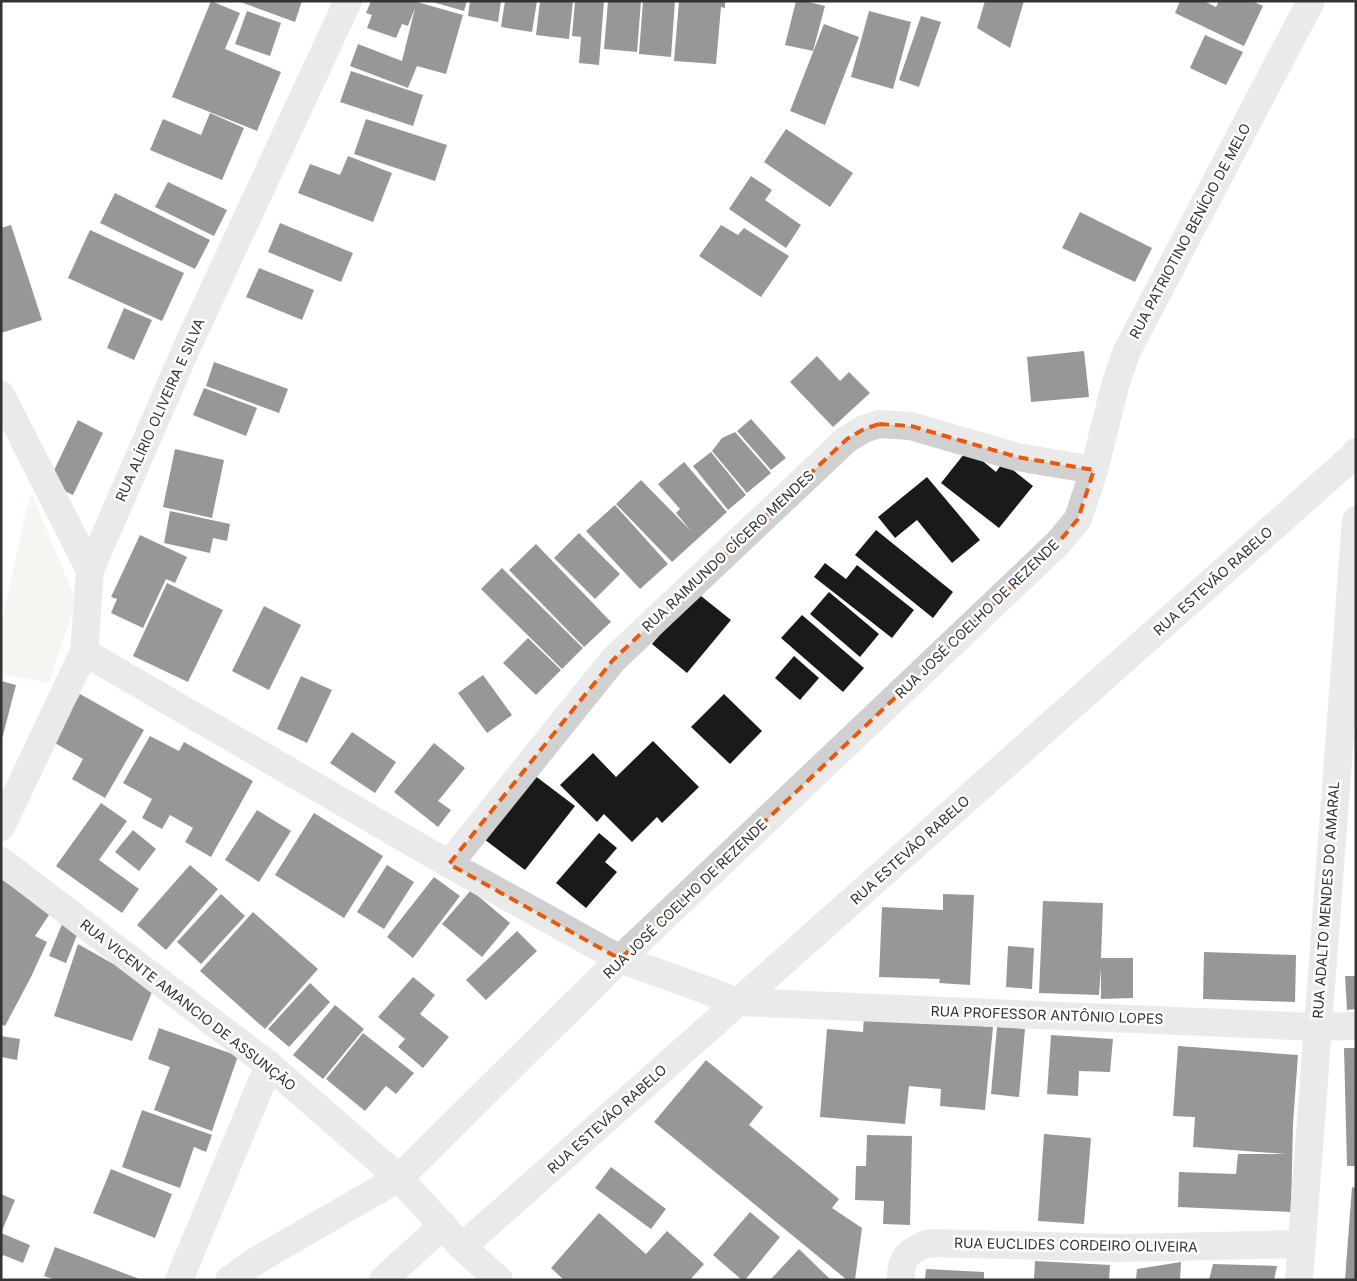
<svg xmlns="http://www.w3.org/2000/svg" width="1357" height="1281" viewBox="0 0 1357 1281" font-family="Inter,sans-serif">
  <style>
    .green { fill: #e6ecdf }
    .building { fill: #1a1a1a }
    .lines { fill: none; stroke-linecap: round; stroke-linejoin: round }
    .minor { stroke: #d0d0d0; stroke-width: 28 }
    .marked { fill: none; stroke: #e8590c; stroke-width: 4; stroke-dasharray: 10 6; stroke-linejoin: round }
    .labels { text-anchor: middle; stroke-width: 5; stroke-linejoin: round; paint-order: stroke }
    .street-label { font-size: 14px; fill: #333; stroke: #fff }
  </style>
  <rect width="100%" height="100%" fill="#fff"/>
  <!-- green -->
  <polygon class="green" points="32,494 76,601 49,683 1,674 1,624 29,499"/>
  <!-- building -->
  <g class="building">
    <polygon points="211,1 240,13 225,49 281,72 257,131 172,97"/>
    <polygon points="238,1 302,1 295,22"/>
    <polygon points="371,1 417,1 417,2 463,15 446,74 417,66 408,88 350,66 358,44 402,61 415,8 408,26 402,24 396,38 367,28 372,15 366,13"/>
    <polygon points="429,1 467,1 464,11"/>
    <polygon points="470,1 501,1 498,22 468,16"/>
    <polygon points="505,1 537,1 532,32 501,27"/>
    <polygon points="540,1 573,1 569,39 536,35"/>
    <polygon points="575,1 604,1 599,65 579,63 581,37 572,36"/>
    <polygon points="608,1 641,1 637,52 604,49"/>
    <polygon points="643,1 675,1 671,57 639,54"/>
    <polygon points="679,1 725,1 725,8 721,7 716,64 674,61"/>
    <polygon points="796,1 805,1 825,6 813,51 785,45"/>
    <polygon points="985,1 1024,1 1010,48 977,28"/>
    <polygon points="1180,1 1204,1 1216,7 1219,1 1252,1 1263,6 1244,46 1175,13"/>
    <polygon points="247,11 281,23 270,56 235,44"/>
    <polygon points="869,11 911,22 893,89 851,77"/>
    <polygon points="921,16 941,22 919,87 899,80"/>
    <polygon points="824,24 859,37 825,125 790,111"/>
    <polygon points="1205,35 1243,52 1226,85 1190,68"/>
    <polygon points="351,71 423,95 413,126 340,102"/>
    <polygon points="210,113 244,128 222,180 150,150 163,119 201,135"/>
    <polygon points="366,119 447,145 435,181 354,154"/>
    <polygon points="786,129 853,173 830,207 764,162"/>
    <polygon points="348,156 392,173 373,222 298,193 310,164 340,175"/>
    <polygon points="751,176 772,190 765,200 801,225 786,248 729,209"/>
    <polygon points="168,182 227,210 214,236 155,207"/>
    <polygon points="115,193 210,240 195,269 100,223"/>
    <polygon points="1080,212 1152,248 1135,282 1062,248"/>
    <polygon points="280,223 353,253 341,282 268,252"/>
    <polygon points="11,225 42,320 1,333 1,228"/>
    <polygon points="721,225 738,235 744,228 789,256 761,297 699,256"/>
    <polygon points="90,230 184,273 162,321 68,278"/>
    <polygon points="259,268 314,290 302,320 246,297"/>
    <polygon points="124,308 152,320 134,360 107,348"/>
    <polygon points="1084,351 1089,397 1031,402 1027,357"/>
    <polygon points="817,356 840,381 849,372 870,393 833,427 790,382"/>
    <polygon points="214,362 288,389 279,413 206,386"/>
    <polygon points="204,388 257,408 246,436 193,415"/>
    <polygon points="751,419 786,458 771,470 737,431"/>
    <polygon points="78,420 103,433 73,495 48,483"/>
    <polygon points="735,432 771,473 747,493 712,451 722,438"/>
    <polygon points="175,449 224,460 212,518 163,507"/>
    <polygon points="968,449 996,472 1003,462 1033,486 999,528 941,483"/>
    <polygon points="711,452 746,495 728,510 693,466"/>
    <polygon points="684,462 727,512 672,562 616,504 641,480 691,531 676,513 680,509 658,484"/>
    <polygon points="927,477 980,540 952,563 917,520 895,538 878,517"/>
    <polygon points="615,505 668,564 640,589 586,531"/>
    <polygon points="170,511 230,524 227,541 213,538 210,553 164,543"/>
    <polygon points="876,530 953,592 933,618 855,555"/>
    <polygon points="579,533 620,574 595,599 554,558"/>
    <polygon points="140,535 187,557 175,583 166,579 143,628 111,613 117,599 111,597"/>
    <polygon points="536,544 611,622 584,647 509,570"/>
    <polygon points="825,563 846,579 857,565 914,610 892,638 814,577"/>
    <polygon points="502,568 583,648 562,669 481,589"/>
    <polygon points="167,583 223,610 188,682 133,656"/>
    <polygon points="696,592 731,620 687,673 652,644"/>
    <polygon points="829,592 879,634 860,657 810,614"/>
    <polygon points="264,606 301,625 269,690 232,671"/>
    <polygon points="802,615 864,668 843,692 781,638"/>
    <polygon points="528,638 561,670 536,695 503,663"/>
    <polygon points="794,656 819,678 800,700 775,678"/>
    <polygon points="483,675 512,715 487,733 458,693"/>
    <polygon points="301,676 332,690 307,743 277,729"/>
    <polygon points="1,681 16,685 2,739 1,739"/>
    <polygon points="80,694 144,730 105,798 72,779 83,759 53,742"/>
    <polygon points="724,694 762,731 730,764 691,727"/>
    <polygon points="352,732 396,762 375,793 330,763"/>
    <polygon points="150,736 179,751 184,742 253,781 211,857 185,842 193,828 170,815 162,829 142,818 152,799 123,783"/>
    <polygon points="653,741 699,787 662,823 657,817 632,842 604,814 597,822 560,785 593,753 616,777"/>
    <polygon points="434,743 465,768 438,801 451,810 438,827 394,792"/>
    <polygon points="534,775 575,806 525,870 484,839"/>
    <polygon points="101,803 127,821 99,860 139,889 122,913 56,866"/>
    <polygon points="257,810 291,831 259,882 225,860"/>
    <polygon points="314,813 383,856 344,918 275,875"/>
    <polygon points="133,830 156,849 139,871 115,852"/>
    <polygon points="599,833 617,848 605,862 617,872 586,908 556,883"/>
    <polygon points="190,865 218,889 166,950 137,925"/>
    <polygon points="387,865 414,882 384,929 357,912"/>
    <polygon points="434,877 460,896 413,958 387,937"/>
    <polygon points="1,879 51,912 35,936 47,942 31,977 5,1026 1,1024"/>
    <polygon points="471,890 510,923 482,957 442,924"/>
    <polygon points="221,894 245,916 201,964 177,942"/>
    <polygon points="943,894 974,895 970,985 939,983 940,979 879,977 882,907 943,910"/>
    <polygon points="1043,901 1103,903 1101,958 1133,958 1133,998 1101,999 1101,968 1099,995 1039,993"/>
    <polygon points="253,912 318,969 265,1029 200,971"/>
    <polygon points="62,924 79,930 66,963 49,956"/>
    <polygon points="517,931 537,951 486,1000 466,980"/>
    <polygon points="78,944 154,987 132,1041 54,1016"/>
    <polygon points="1008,946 1034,948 1032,989 1006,987"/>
    <polygon points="1204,952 1296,955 1295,1002 1203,999"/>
    <polygon points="1345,976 1356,976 1356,1009 1347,1010"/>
    <polygon points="413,977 435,995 420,1014 449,1037 423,1068 398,1047 405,1039 378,1017"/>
    <polygon points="310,983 330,1002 289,1047 268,1029"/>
    <polygon points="335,1005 364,1029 323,1079 293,1055"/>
    <polygon points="864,1017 993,1027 985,1110 940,1106 941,1089 909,1086 905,1124 820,1117 827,1029 863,1032"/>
    <polygon points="997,1027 1025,1029 1019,1097 991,1094"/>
    <polygon points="159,1028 238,1056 212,1131 154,1110 170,1067 148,1059"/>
    <polygon points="363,1033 414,1073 396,1094 386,1086 365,1111 326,1079"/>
    <polygon points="1051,1035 1113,1039 1110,1072 1079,1071 1078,1096 1047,1094"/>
    <polygon points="1,1036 20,1039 17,1060 1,1057"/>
    <polygon points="1178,1046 1298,1055 1293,1124 1291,1212 1178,1207 1179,1172 1236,1174 1238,1154 1286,1154 1193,1147 1195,1117 1173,1116"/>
    <polygon points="1344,1048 1356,1048 1356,1166 1347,1166"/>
    <polygon points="706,1060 763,1107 749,1125 839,1199 832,1208 862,1228 855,1280 847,1280 654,1122"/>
    <polygon points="142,1110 212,1135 206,1152 194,1147 180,1188 122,1167"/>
    <polygon points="1044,1134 1091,1138 1084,1224 1038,1221"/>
    <polygon points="867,1135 912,1136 910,1225 883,1224 884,1201 855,1200 856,1166 866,1166"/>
    <polygon points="611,1167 666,1209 651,1229 595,1188"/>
    <polygon points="111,1169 172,1194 155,1238 93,1213"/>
    <polygon points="1352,1187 1356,1188 1356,1280 1345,1280"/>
    <polygon points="1,1194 15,1200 1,1233 30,1245 23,1263 3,1255 1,1260"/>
    <polygon points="750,1212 780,1237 745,1280 742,1280 713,1255"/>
    <polygon points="599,1213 646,1254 667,1231 704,1264 690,1280 564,1280 551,1268"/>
    <polygon points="55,1247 142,1280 56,1280 44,1276"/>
    <polygon points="799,1249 831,1280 770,1280"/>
    <polygon points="1035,1261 1110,1265 1109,1280 1034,1280"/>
    <polygon points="1181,1262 1180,1280 1136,1280 1137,1269"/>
    <polygon points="1213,1264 1277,1266 1274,1280 1209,1280"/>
    <polygon points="926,1269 984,1272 984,1280 925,1280"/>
  </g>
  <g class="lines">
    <!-- minor -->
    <g class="minor">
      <polyline points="1,395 90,570"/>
      <polyline points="84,652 449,864 620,959 739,1002 1317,1027 1356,1026"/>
      <polyline points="1,827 84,652 90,570 187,347 348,1"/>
      <polyline points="1,861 269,1065 399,1178 462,1247 499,1280"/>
      <polyline points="449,864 613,660 847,439 864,429 879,424 911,426 1017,457 1094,470"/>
      <polyline points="462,1247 1350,459 1356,452"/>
      <polyline points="179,1280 269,1065"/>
      <polyline points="229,1280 259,1259 399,1178 620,959 1058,543 1078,519 1094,470 1116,382 1127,351 1311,1"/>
      <polyline points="383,1280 443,1225"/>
      <path d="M 901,1280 C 900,1257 908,1251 929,1243 L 1118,1248 L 1301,1244"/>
      <polyline points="1299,1280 1356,520"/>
    </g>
  </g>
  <!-- marked area -->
  <path d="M0 0H1357V1281H0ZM 879,424 L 911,426 L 1017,457 L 1094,470 L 1078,519 L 1058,543 L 620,959 L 449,864 L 613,660 L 847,439 L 864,429 Z" fill="#fff" fill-opacity=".55" fill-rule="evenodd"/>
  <path class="marked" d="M 879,424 L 911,426 L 1017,457 L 1094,470 L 1078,519 L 1058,543 L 620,959 L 449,864 L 613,660 L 847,439 L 864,429 Z"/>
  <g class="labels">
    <!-- street labels -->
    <g class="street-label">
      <text transform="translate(1190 231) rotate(-62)" y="5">RUA PATRIOTINO BENÍCIO DE MELO</text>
      <text transform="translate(160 410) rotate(-66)" y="5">RUA ALÍRIO OLIVEIRA E SILVA</text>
      <text transform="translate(728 551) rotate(-43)" y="5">RUA RAIMUNDO CÍCERO MENDES</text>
      <text transform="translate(1213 581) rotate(-42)" y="5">RUA ESTEVÃO RABELO</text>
      <text transform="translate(977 619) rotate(-44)" y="5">RUA JOSÉ COELHO DE REZENDE</text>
      <text transform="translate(910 850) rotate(-42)" y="5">RUA ESTEVÃO RABELO</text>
      <text transform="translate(685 899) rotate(-44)" y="5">RUA JOSÉ COELHO DE REZENDE</text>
      <text transform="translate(1326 900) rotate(-86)" y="5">RUA ADALTO MENDES DO AMARAL</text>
      <text transform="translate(188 1005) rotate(38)" y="5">RUA VICENTE AMANCIO DE ASSUNÇÃO</text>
      <text transform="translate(1047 1015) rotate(2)" y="5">RUA PROFESSOR ANTÔNIO LOPES</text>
      <text transform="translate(607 1119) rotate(-42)" y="5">RUA ESTEVÃO RABELO</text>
      <text transform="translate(1076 1245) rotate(1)" y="5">RUA EUCLIDES CORDEIRO OLIVEIRA</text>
    </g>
  </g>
  <!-- border -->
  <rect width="1357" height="1281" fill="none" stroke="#333333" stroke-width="5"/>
</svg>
